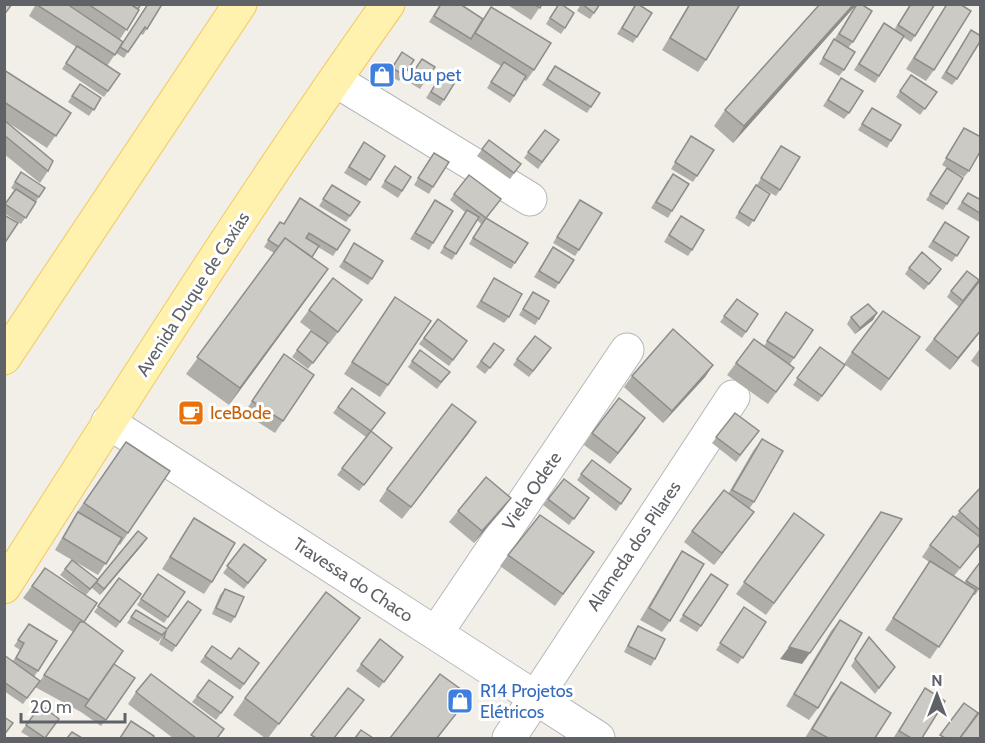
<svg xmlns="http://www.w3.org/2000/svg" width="985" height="743" viewBox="0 0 985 743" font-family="Cabin,sans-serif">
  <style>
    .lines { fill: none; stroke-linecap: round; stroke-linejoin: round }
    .minor-casing { stroke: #b5b8bc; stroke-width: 35 }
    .major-casing { stroke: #f2c960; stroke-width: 35 }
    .minor { stroke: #fff; stroke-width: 33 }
    .major { stroke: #fff2af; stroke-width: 33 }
    .wall { fill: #afaea9 }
    .shaded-wall { fill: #8f8d8a }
    .building { fill: #cccac5; stroke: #8f8d8a; stroke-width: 1.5 }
    .labels { text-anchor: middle; stroke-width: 6; stroke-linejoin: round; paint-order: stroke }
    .shop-label { font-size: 18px; fill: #366cbe; stroke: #fff; text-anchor: start }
    .street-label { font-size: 18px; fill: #5f6368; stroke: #fff }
    .food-label { font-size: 18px; fill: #c56008; stroke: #fff; text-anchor: start }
  </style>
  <rect width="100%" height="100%" fill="#f1efe8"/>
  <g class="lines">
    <defs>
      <g id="minor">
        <polyline points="335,80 530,199"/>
        <polyline points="108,422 598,738"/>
        <polyline points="436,633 627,350"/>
        <polyline points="509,738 733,397"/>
      </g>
      <g id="major">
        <polyline points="4,358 240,4"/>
        <path d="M 4,587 C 129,391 253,194 388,4"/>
      </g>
    </defs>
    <!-- minor casing -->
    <use href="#minor" class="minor-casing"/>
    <!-- major casing -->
    <use href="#major" class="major-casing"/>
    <!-- minor -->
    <use href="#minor" class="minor"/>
    <!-- major -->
    <use href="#major" class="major"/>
  </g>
  <!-- wall -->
  <g class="wall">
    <polygon points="36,4 141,4 138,9 139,10 120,39 123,42 161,6 143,35 140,33 124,58 116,53 107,66 120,74 104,97 62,69 76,47 29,16"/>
    <polygon points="440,4 460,4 483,19 491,7 534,70 526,81 524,80 510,103 487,88 501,66 429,22"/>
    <polygon points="506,4 542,4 531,20"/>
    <polygon points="558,4 565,28 561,34 546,24"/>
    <polygon points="581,4 600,4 590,19 577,11"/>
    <polygon points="636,4 637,37 633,43 617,34"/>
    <polygon points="689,4 736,4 706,60 698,72 662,50"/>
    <polygon points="820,4 861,4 853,42 848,48 844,70 839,76 819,64 856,5 733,143 714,126 725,110"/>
    <polygon points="910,4 915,36 911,42 903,37 875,83 854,70 879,30 894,30"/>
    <polygon points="947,4 934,70 926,81 906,69"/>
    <polygon points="971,30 957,79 952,85 941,78"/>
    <polygon points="402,52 414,60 399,81 388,75"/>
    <polygon points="422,59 424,83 420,89 407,81"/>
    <polygon points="555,66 600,93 587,113 542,85"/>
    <polygon points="4,70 71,113 47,148 4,120"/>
    <polygon points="443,71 444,100 440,106 426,98"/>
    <polygon points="911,75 937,92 920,115 896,97"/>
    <polygon points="841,78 849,113 844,119 823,106"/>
    <polygon points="80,84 101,98 89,116 68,102"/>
    <polygon points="872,108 891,141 887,148 858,130"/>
    <polygon points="4,120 48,171 40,183 4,154"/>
    <polygon points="964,128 969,171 964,177 942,165"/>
    <polygon points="545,130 559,140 538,169 524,158"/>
    <polygon points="691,136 714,150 693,182 671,169"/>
    <polygon points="489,140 521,164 510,179 477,156"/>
    <polygon points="364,142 370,180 366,186 344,173"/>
    <polygon points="777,152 780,190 776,196 757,185"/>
    <polygon points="429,160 433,187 429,194 414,185"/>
    <polygon points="947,168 947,204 943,210 926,200"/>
    <polygon points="21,172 45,188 21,224 4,213 4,205 14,190 11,188"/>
    <polygon points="390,173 411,177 398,198 381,187"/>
    <polygon points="668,180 672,211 668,218 651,208"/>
    <polygon points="332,185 360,202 346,222 319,206"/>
    <polygon points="752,191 770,194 749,227 735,218"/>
    <polygon points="968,193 981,200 981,223 957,209"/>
    <polygon points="454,194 486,218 528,243 511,269 469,244 481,224 477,220 452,260 440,253 465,212 450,200"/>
    <polygon points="435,200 433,243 429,250 410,239"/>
    <polygon points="576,206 579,250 575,256 553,243"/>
    <polygon points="280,222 284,224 350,230 333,256 318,247 312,257 317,285 229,405 186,374 274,253 264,247"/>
    <polygon points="676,222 692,250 688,256 664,242"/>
    <polygon points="945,222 969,237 952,262 928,247"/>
    <polygon points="553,247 559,283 555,289 534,277"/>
    <polygon points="350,250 372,279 368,285 339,267"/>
    <polygon points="909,268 937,275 924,290 905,274"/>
    <polygon points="494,278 509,317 504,323 476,307"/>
    <polygon points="981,279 981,331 950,370 925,350 959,307 947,297 951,291 979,280"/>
    <polygon points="533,292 539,319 535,325 519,315"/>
    <polygon points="737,299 758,314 742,338 720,322"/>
    <polygon points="362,300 329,344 300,322 309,310"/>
    <polygon points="387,309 431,321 380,397 344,374"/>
    <polygon points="786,312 813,330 790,364 794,368 768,404 727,375 754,339 764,346"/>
    <polygon points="877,313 873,320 855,334 847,324 851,317"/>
    <polygon points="438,319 467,341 449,366 419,344"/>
    <polygon points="311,331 328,343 308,369 292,357"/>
    <polygon points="920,337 881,391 844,364 852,352"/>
    <polygon points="494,343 504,350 485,374 476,367"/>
    <polygon points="820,347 845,365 818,402 793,385"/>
    <polygon points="981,347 981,369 971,361"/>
    <polygon points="420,350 450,372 437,389 408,367"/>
    <polygon points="284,354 314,375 275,433 244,413"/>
    <polygon points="547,354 529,377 513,365 517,359"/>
    <polygon points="713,365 705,377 663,423 624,387 632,376"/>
    <polygon points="352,388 371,432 388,454 359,491 337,475 366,437 333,413"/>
    <polygon points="735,413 759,431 736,462 712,443"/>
    <polygon points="476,422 402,519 379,501 387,489"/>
    <polygon points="637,430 610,464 584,445 592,433"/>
    <polygon points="762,439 754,502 749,509 745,524 714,565 684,542 692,531 728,494 753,451"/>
    <polygon points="126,442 170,471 120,545 118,544 98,575 76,562 97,580 143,544 100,595 92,588 86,595 60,575 72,560 55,550 75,515"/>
    <polygon points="592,460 631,489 616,511 577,480"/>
    <polygon points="981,487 981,550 977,547 954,576 965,583 981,561 981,587 975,595 973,595 930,659 885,630 929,562 922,557 930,545"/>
    <polygon points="511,498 503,509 474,543 449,522 458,511"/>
    <polygon points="589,498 569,525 543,505 548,499"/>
    <polygon points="794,513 824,535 766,615 736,594"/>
    <polygon points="194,518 212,582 204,594 162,569 186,530"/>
    <polygon points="244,544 266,560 244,589 223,573"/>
    <polygon points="682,551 670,621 662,632 640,620 674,563"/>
    <polygon points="594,552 555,606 500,566 508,555"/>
    <polygon points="45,568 114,664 135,678 101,726 81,712 35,687 23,704 4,691 4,655 13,661 20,650 14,646 29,624 57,641 34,677 40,681 73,632 23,598"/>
    <polygon points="158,574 185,592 164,623 137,605"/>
    <polygon points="711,574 728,585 697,632 679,621"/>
    <polygon points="119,578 141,594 116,628 94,612"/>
    <polygon points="225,589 235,617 231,623 212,614 220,595"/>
    <polygon points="744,607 766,622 738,664 716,650"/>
    <polygon points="136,610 167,629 201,610 172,652 159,644 162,637 158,642 127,623"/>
    <polygon points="360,618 348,634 268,738 265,738 233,715 245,698"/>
    <polygon points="840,620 818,708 809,720 786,706 831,631"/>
    <polygon points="638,626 655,659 651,666 624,652 634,632"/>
    <polygon points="869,637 895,667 875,694 851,666"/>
    <polygon points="380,639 403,657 379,688 356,671"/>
    <polygon points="212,646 231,659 259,663 240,690 200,662"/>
    <polygon points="841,682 875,738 805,738 832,694"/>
    <polygon points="136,692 218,738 173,738 128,704"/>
    <polygon points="921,695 922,738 896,738 894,737"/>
    <polygon points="197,696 233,697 216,720 192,702"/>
    <polygon points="41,705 45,738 31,738 21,732"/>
  </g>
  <!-- shaded-wall -->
  <g class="shaded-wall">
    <polygon points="854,4 857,4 733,143 744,126"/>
    <polygon points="328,269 317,285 229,405 240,388"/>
    <polygon points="877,313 873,320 855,334 860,328"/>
    <polygon points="981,330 981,331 950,370 958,358"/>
    <polygon points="713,365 705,377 663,423 672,411"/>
    <polygon points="645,418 637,430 610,464 618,453"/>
    <polygon points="476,422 468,434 402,519 411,507"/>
    <polygon points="511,498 503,509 474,543 482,531"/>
    <polygon points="754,512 745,524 714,565 722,553"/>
    <polygon points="147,538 143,544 100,595 104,589"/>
    <polygon points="789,647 810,653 802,664 780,659"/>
  </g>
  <!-- building -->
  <g class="building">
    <polygon points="4,4 12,4 4,15"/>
    <polygon points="67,4 123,42 115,55 37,5"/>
    <polygon points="88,4 130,4 139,10 127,30"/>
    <polygon points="130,4 141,4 138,9"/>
    <polygon points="148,4 158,4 161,6 147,29 145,27 128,52 120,47"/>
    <polygon points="441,4 460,4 483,19 471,39 434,16"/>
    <polygon points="534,4 542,4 540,8"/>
    <polygon points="559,4 561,4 574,13 565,28 550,18"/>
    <polygon points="582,4 600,4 594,13"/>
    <polygon points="636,4 638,4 652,13 637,37 622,28"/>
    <polygon points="690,4 736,4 739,6 706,60 670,38"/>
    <polygon points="820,4 854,4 744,126 725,110"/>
    <polygon points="857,4 861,4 872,11 853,42 839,34"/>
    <polygon points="911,4 935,4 915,36 898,25"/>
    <polygon points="947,4 960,4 971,11 934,70 914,58"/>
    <polygon points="491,7 551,43 534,70 475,33"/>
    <polygon points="884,23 904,36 879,76 859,64"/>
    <polygon points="971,30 981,36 981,40 957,79 946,72"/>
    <polygon points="834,39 855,52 844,70 823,58"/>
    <polygon points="77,46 120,74 108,91 66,63"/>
    <polygon points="402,52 414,60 404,75 392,68"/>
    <polygon points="422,59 435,67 424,83 411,75"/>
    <polygon points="504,62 526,76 514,96 491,82"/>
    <polygon points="555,66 600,93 591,107 547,79"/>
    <polygon points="4,70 71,113 56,136 4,102"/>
    <polygon points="443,71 457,79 444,100 431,92"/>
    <polygon points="911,75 937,92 925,109 900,91"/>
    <polygon points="841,78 863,91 849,113 828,100"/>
    <polygon points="80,84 101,98 94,110 72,96"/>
    <polygon points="872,108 901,125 891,141 862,124"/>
    <polygon points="4,120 53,161 48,171 4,135"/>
    <polygon points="964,128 981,137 981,150 969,171 946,158"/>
    <polygon points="545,130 559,140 542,162 528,152"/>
    <polygon points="691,136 714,150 697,176 675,162"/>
    <polygon points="489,140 521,164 514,173 482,149"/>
    <polygon points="364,142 385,156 370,180 349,167"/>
    <polygon points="781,146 800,157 780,190 761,178"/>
    <polygon points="434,153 449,162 433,187 418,178"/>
    <polygon points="395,166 411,177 402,191 385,181"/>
    <polygon points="947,168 963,178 947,204 930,194"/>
    <polygon points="21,172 45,188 39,197 15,182"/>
    <polygon points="673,174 689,184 672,211 656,202"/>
    <polygon points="469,175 501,199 486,218 528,243 515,263 473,238 486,218 454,194"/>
    <polygon points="332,185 360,202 350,216 323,199"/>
    <polygon points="756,185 770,194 754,221 739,212"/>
    <polygon points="16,189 36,202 26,218 5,204"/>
    <polygon points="968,193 981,200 981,214 962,202"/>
    <polygon points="300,198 350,230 337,250 309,233 306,238 319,246 312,257 285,238 279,247 268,240 280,222 284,224"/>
    <polygon points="435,200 453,211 433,243 415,233"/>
    <polygon points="580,200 602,213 579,250 557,237"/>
    <polygon points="467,210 479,217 456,254 444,247"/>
    <polygon points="4,215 18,223 4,244"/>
    <polygon points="681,216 704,230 692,250 669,235"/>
    <polygon points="945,222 969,237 957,256 933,241"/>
    <polygon points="285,238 328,269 240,388 197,357"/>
    <polygon points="354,243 383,261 372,279 344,261"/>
    <polygon points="553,247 574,260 559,283 539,271"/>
    <polygon points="922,252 941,269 929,284 909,268"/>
    <polygon points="967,271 979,280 963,301 951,291"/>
    <polygon points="333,278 362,300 338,332 309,310"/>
    <polygon points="494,278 522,294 509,317 481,301"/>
    <polygon points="981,279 981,330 958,358 934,339"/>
    <polygon points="533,292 549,301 539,319 523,309"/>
    <polygon points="395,297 431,321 388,385 352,362"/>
    <polygon points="737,299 758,314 746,332 724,316"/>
    <polygon points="868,304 877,313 860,328 851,317"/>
    <polygon points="883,311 920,337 889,379 852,352"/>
    <polygon points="786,312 813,330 794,358 767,341"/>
    <polygon points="438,319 467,341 453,360 424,338"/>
    <polygon points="673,329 713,365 672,411 632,376"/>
    <polygon points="311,331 328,343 313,363 297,350"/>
    <polygon points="535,336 551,348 533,371 517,359"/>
    <polygon points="754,339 794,368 776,392 736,363"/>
    <polygon points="494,343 504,350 490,368 481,361"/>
    <polygon points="820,347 845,365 822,396 797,378"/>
    <polygon points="420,350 450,372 441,382 412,361"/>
    <polygon points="284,354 314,375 283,421 252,401"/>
    <polygon points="352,388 385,413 371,431 338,407"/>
    <polygon points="619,398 645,418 618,453 592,433"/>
    <polygon points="452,404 476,422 411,507 387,489"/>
    <polygon points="735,413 759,431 740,455 716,437"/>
    <polygon points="371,431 392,448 364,485 342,468"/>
    <polygon points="762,439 783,451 754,502 732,490"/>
    <polygon points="126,442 170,471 128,533 84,503"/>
    <polygon points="592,460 631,489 621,504 581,474"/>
    <polygon points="486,477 511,498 482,531 458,511"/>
    <polygon points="564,479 589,498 574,519 548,499"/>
    <polygon points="981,487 981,531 959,511"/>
    <polygon points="724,490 754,512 722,553 692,531"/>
    <polygon points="78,512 122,538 106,564 63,538"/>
    <polygon points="881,512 902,519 810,653 789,647"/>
    <polygon points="794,513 824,535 774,603 744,582"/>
    <polygon points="540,515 594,552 563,594 508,555"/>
    <polygon points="953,516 981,538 981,542 960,568 930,545"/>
    <polygon points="194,518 235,543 212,582 170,557"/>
    <polygon points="138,531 147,538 104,589 96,582"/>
    <polygon points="244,544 266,560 248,583 227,566"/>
    <polygon points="682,551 704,564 670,621 649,608"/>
    <polygon points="72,560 98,580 90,589 65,569"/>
    <polygon points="930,561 976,590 939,647 893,618"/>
    <polygon points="981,561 981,587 979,589 966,581"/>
    <polygon points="45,568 97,603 84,622 32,586"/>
    <polygon points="158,574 185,592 168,617 141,599"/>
    <polygon points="711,574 728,585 701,626 683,615"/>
    <polygon points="119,578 141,594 120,622 98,606"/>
    <polygon points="225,589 244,597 235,617 216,608"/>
    <polygon points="326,592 360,618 279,724 245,698"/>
    <polygon points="188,601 201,610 176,646 164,638 166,631 162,635 131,617 136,610 167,629"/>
    <polygon points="744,607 766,622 743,658 720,643"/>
    <polygon points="840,620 862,633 818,708 794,694"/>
    <polygon points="80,622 84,622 123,651 89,700 44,675"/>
    <polygon points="29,624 57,641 38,671 16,658 24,643 18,640"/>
    <polygon points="638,626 665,639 655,659 628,646"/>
    <polygon points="869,637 895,667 879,688 855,659"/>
    <polygon points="380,639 403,657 384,682 361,664"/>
    <polygon points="212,646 231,659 239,648 259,663 244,684 205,656"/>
    <polygon points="4,655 40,681 27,698 4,682"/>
    <polygon points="114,664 135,678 106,720 85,706"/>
    <polygon points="151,674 224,729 217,738 196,738 136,692"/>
    <polygon points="440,674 470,696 437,738 390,738"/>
    <polygon points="209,680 233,697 221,713 197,696"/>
    <polygon points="841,682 891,713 875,738 828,738 812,729"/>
    <polygon points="348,688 364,700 334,738 316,738 311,735"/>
    <polygon points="925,688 945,701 922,738 911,738 899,731"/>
    <polygon points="964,703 978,713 960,738 945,738 940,735"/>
    <polygon points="41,705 59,719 45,738 26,725"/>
    <polygon points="981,710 981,738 960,738"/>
    <polygon points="4,717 13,723 4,735"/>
    <polygon points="131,721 154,736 153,738 120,738"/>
    <polygon points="361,730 373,738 355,738"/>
    <polygon points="72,732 82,738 67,738"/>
  </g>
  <!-- icons -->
  <defs>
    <symbol id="shop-square" viewBox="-11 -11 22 22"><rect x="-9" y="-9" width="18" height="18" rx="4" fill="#3f7fe0" stroke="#fff"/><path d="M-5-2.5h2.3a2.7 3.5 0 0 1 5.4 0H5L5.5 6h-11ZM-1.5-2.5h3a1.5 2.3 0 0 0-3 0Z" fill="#fff"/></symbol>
    <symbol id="cafe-square" viewBox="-11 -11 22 22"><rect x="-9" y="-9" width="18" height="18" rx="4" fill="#e8710a" stroke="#fff"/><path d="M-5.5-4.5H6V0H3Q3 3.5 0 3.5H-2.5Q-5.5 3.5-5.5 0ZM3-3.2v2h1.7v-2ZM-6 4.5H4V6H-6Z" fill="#fff"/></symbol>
  </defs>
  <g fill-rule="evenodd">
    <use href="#shop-square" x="367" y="60" width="30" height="30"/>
    <use href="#cafe-square" x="176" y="398" width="30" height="30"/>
    <use href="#shop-square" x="445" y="686" width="30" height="30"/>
  </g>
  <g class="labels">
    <!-- shop labels -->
    <g class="shop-label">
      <text x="401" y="81">Uau pet</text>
      <text x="480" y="697">R14 Projetos<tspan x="480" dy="21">Elétricos</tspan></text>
    </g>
    <!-- street labels -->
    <g class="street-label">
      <text transform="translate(193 294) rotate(-57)" y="6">Avenida Duque de Caxias</text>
      <text transform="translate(532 491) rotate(-56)" y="6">Viela Odete</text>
      <text transform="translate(634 546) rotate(-56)" y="6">Alameda dos Pilares</text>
      <text transform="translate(353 580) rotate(33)" y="6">Travessa do Chaco</text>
    </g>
    <!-- food labels -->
    <g class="food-label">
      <text x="210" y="419">IceBode</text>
    </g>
  </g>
  <!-- border -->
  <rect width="985" height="743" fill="none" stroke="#5f6368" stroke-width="12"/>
  <!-- north arrow -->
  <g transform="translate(937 695)" stroke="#ffffff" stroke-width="4.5" paint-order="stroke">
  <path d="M0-4.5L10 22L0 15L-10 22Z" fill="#5f6368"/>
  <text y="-9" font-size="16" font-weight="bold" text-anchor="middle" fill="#5f6368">N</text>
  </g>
  <!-- scale -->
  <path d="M21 713v9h104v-9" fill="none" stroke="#5f6368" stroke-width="3"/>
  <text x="30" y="713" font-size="18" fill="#5f6368" stroke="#ffffff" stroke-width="4.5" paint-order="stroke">20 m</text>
</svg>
